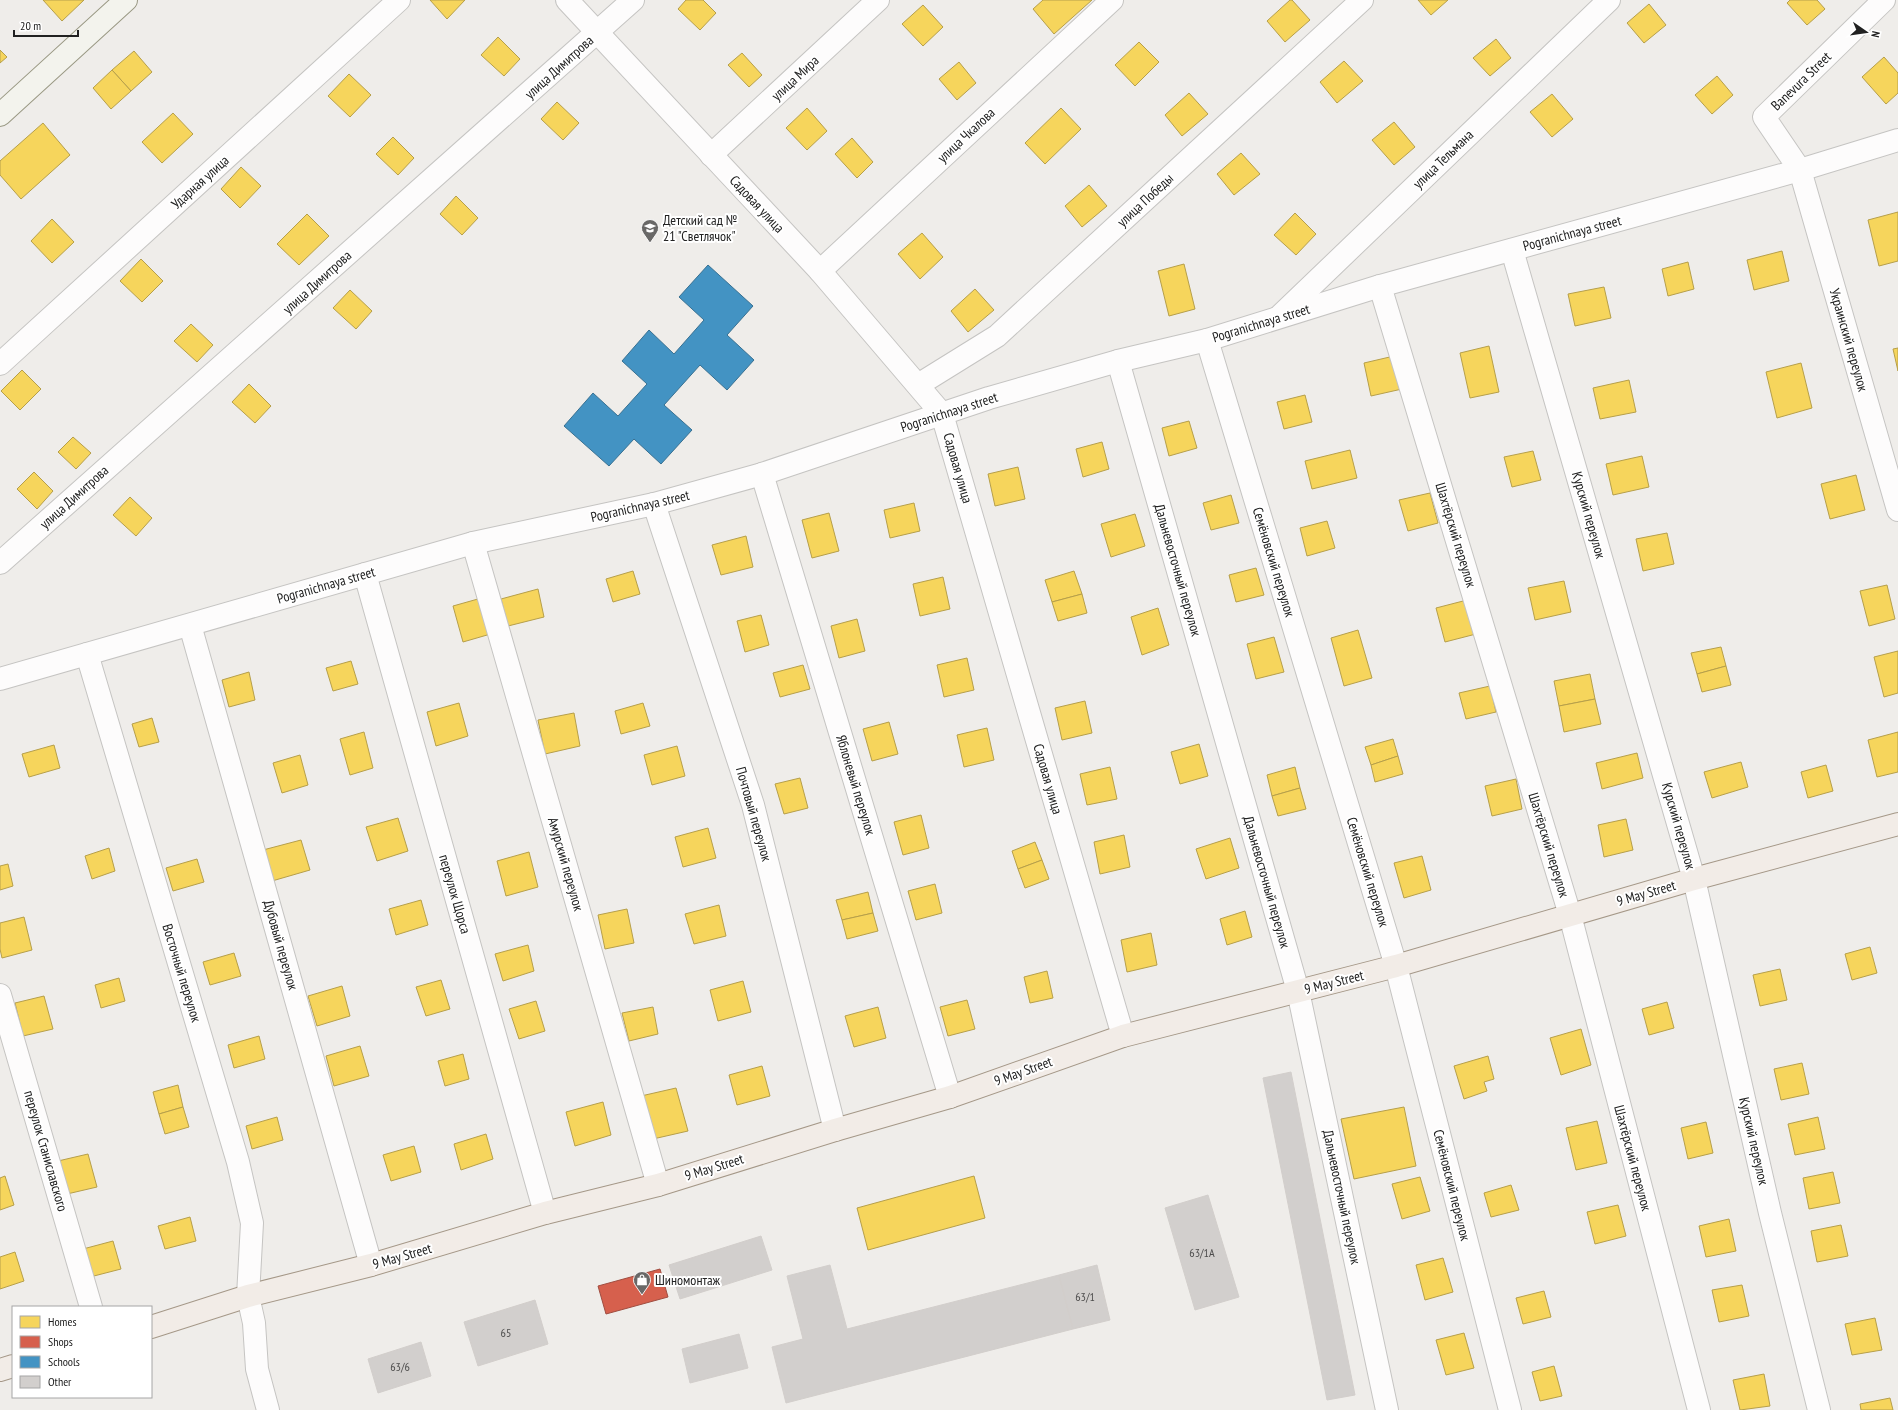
<svg xmlns="http://www.w3.org/2000/svg" width="1898" height="1410" viewBox="0 0 1898 1410" font-family="'PT Sans Narrow',sans-serif">
  <style>
    .homes { fill: #f6d55c; stroke: #b69f4a }
    .shops { fill: #d6604d; stroke: #a04d40 }
    .schools { fill: #4393c3; stroke: #397192 }
    .building { fill: #d2cfcd; stroke: #d2cecb }
    .lines { fill: none; stroke-linecap: round; stroke-linejoin: round }
    .street-casing { stroke: #c5c4c2; stroke-width: 24 }
    .secondary-casing { stroke: #999883; stroke-width: 24 }
    .primary-casing { stroke: #a59888; stroke-width: 24 }
    .street { stroke: #fdfcfc; stroke-width: 22 }
    .secondary { stroke: #f3f3ed; stroke-width: 22 }
    .primary { stroke: #f2ece7; stroke-width: 22 }
    .labels { text-anchor: middle; stroke-width: 4; stroke-linejoin: round; paint-order: stroke }
    .number-label { font-size: 12px; fill: #4d4c4c }
    .street-label { font-size: 14px; fill: #212121; stroke: #fff }
    .poi-label { font-size: 14px; fill: #212121; stroke: #fff; text-anchor: start }
  </style>
  <rect width="100%" height="100%" fill="#efedea"/>
  <!-- homes -->
  <g class="homes">
    <polygon points="43,0 84,0 62,21"/>
    <polygon points="430,0 465,0 447,19"/>
    <polygon points="686,0 703,0 716,13 700,30 678,9"/>
    <polygon points="1043,0 1092,0 1054,34 1033,9"/>
    <polygon points="1290,0 1292,0 1310,20 1285,42 1267,21"/>
    <polygon points="1418,0 1448,0 1431,15"/>
    <polygon points="1790,0 1817,0 1825,9 1807,25 1787,3"/>
    <polygon points="1649,4 1666,25 1644,43 1627,23"/>
    <polygon points="923,5 943,27 923,46 902,24"/>
    <polygon points="498,37 520,59 504,76 481,55"/>
    <polygon points="1496,39 1511,58 1490,76 1473,58"/>
    <polygon points="1139,42 1159,62 1135,86 1115,65"/>
    <polygon points="0,50 7,57 0,63"/>
    <polygon points="134,51 152,72 131,91 112,70"/>
    <polygon points="742,53 762,75 749,87 728,65"/>
    <polygon points="1884,57 1898,73 1898,93 1886,104 1862,77"/>
    <polygon points="1344,61 1363,81 1337,103 1320,82"/>
    <polygon points="959,62 976,83 957,100 939,79"/>
    <polygon points="112,70 131,91 111,109 93,88"/>
    <polygon points="349,74 371,95 350,117 328,96"/>
    <polygon points="1717,76 1733,95 1712,114 1695,95"/>
    <polygon points="1189,93 1208,114 1182,136 1165,115"/>
    <polygon points="1552,94 1573,119 1552,137 1530,112"/>
    <polygon points="557,102 579,123 563,140 541,119"/>
    <polygon points="807,108 827,131 807,150 786,128"/>
    <polygon points="1061,108 1081,129 1045,164 1025,143"/>
    <polygon points="173,113 193,134 162,163 142,142"/>
    <polygon points="1394,122 1415,147 1394,165 1372,140"/>
    <polygon points="43,123 70,155 21,199 0,175 0,161"/>
    <polygon points="393,137 414,158 398,175 376,154"/>
    <polygon points="852,138 873,162 857,178 835,154"/>
    <polygon points="1241,153 1260,174 1234,195 1217,174"/>
    <polygon points="241,167 261,186 240,208 221,189"/>
    <polygon points="1089,185 1107,206 1082,227 1065,206"/>
    <polygon points="456,196 478,218 462,235 440,214"/>
    <polygon points="1898,212 1898,261 1879,266 1868,220"/>
    <polygon points="1295,213 1316,234 1296,255 1274,235"/>
    <polygon points="307,214 329,236 299,265 277,244"/>
    <polygon points="52,219 74,242 52,263 31,241"/>
    <polygon points="922,233 943,257 920,279 898,254"/>
    <polygon points="1782,251 1789,281 1754,290 1747,260"/>
    <polygon points="141,259 163,281 142,302 120,281"/>
    <polygon points="1688,262 1694,289 1668,296 1662,269"/>
    <polygon points="1184,264 1195,309 1169,316 1158,271"/>
    <polygon points="1604,287 1611,318 1575,326 1568,294"/>
    <polygon points="975,289 994,310 968,332 951,311"/>
    <polygon points="350,290 372,311 356,329 333,308"/>
    <polygon points="191,324 213,345 197,362 174,341"/>
    <polygon points="1489,346 1499,392 1470,398 1460,353"/>
    <polygon points="1898,348 1898,371 1893,349"/>
    <polygon points="1394,356 1402,389 1371,396 1364,363"/>
    <polygon points="1801,363 1812,408 1777,418 1766,372"/>
    <polygon points="22,370 41,389 20,410 1,391"/>
    <polygon points="1629,380 1636,412 1600,419 1593,388"/>
    <polygon points="249,384 271,406 255,423 232,402"/>
    <polygon points="1305,395 1312,422 1284,429 1277,402"/>
    <polygon points="1189,421 1197,448 1169,456 1162,428"/>
    <polygon points="73,437 91,453 76,469 58,452"/>
    <polygon points="1102,442 1109,469 1083,477 1076,449"/>
    <polygon points="1350,450 1357,478 1312,489 1305,461"/>
    <polygon points="1533,451 1541,480 1512,487 1504,457"/>
    <polygon points="1642,456 1649,487 1613,495 1606,464"/>
    <polygon points="1018,467 1025,499 995,506 988,474"/>
    <polygon points="34,472 53,491 37,509 17,489"/>
    <polygon points="1856,475 1865,510 1830,519 1821,484"/>
    <polygon points="1430,493 1438,523 1408,531 1399,500"/>
    <polygon points="1231,495 1239,523 1211,530 1203,503"/>
    <polygon points="130,497 152,518 136,536 113,515"/>
    <polygon points="914,503 920,531 890,538 884,510"/>
    <polygon points="829,513 839,551 812,558 802,520"/>
    <polygon points="1135,514 1145,546 1111,557 1101,524"/>
    <polygon points="1327,521 1335,548 1307,556 1300,528"/>
    <polygon points="1667,533 1674,564 1643,571 1636,539"/>
    <polygon points="746,536 753,567 721,575 712,545"/>
    <polygon points="1256,568 1264,595 1236,602 1229,575"/>
    <polygon points="633,571 640,594 613,602 606,579"/>
    <polygon points="1074,571 1082,594 1052,602 1045,580"/>
    <polygon points="943,577 950,609 920,616 913,584"/>
    <polygon points="1564,581 1571,612 1535,620 1528,588"/>
    <polygon points="1887,585 1895,619 1869,626 1860,591"/>
    <polygon points="538,589 544,617 508,626 501,599"/>
    <polygon points="1082,594 1087,613 1058,621 1052,602"/>
    <polygon points="485,597 494,633 463,642 453,606"/>
    <polygon points="1467,600 1476,634 1445,642 1436,608"/>
    <polygon points="1158,608 1169,645 1142,655 1131,617"/>
    <polygon points="761,615 769,645 745,652 737,621"/>
    <polygon points="857,619 865,651 839,658 831,626"/>
    <polygon points="1358,630 1372,678 1344,686 1331,638"/>
    <polygon points="1274,637 1284,672 1256,679 1247,644"/>
    <polygon points="1721,647 1726,666 1697,674 1691,653"/>
    <polygon points="1898,651 1898,693 1884,697 1874,657"/>
    <polygon points="967,658 974,690 944,697 937,665"/>
    <polygon points="351,661 358,684 333,691 326,668"/>
    <polygon points="803,665 810,689 780,697 773,673"/>
    <polygon points="1726,666 1731,685 1702,692 1697,674"/>
    <polygon points="249,672 255,700 229,707 222,680"/>
    <polygon points="1590,674 1595,699 1559,706 1554,681"/>
    <polygon points="1490,686 1496,712 1466,719 1459,693"/>
    <polygon points="1595,699 1601,724 1564,732 1559,706"/>
    <polygon points="1085,701 1092,733 1062,740 1055,708"/>
    <polygon points="459,703 468,736 436,746 427,712"/>
    <polygon points="643,703 650,726 621,734 615,711"/>
    <polygon points="574,713 580,746 545,754 538,720"/>
    <polygon points="152,718 159,742 139,747 132,724"/>
    <polygon points="889,722 898,754 872,761 863,729"/>
    <polygon points="987,728 994,760 964,767 957,735"/>
    <polygon points="364,732 373,768 350,775 340,739"/>
    <polygon points="1898,732 1898,772 1877,777 1868,740"/>
    <polygon points="1393,739 1398,756 1371,765 1365,747"/>
    <polygon points="1199,744 1208,776 1180,784 1171,752"/>
    <polygon points="54,745 60,768 29,777 22,754"/>
    <polygon points="677,746 685,776 652,785 644,755"/>
    <polygon points="1637,753 1643,778 1602,789 1596,763"/>
    <polygon points="300,755 308,785 282,793 273,763"/>
    <polygon points="1398,756 1403,774 1375,782 1371,765"/>
    <polygon points="1741,762 1748,787 1712,798 1704,772"/>
    <polygon points="1826,765 1833,791 1808,798 1801,772"/>
    <polygon points="1110,767 1117,799 1087,805 1080,774"/>
    <polygon points="1295,767 1300,788 1272,796 1267,775"/>
    <polygon points="800,778 808,808 784,814 775,784"/>
    <polygon points="1516,779 1522,809 1492,816 1485,786"/>
    <polygon points="1300,788 1306,809 1278,816 1272,796"/>
    <polygon points="921,815 929,848 903,855 894,822"/>
    <polygon points="398,818 408,851 377,861 366,827"/>
    <polygon points="1626,819 1633,850 1604,857 1598,825"/>
    <polygon points="708,828 716,858 683,867 675,837"/>
    <polygon points="1124,835 1130,867 1100,874 1094,842"/>
    <polygon points="1230,838 1239,868 1206,879 1196,849"/>
    <polygon points="301,840 310,870 272,881 263,850"/>
    <polygon points="1035,842 1042,860 1018,869 1012,851"/>
    <polygon points="109,848 115,871 92,879 85,856"/>
    <polygon points="529,852 538,887 506,896 497,861"/>
    <polygon points="1422,856 1431,890 1404,898 1394,863"/>
    <polygon points="197,859 204,882 173,891 166,868"/>
    <polygon points="1042,860 1049,879 1025,888 1018,869"/>
    <polygon points="8,864 13,886 0,890 0,866"/>
    <polygon points="935,884 942,913 916,920 908,891"/>
    <polygon points="868,892 873,913 842,920 836,900"/>
    <polygon points="421,900 428,925 396,935 389,909"/>
    <polygon points="719,905 726,936 694,944 685,914"/>
    <polygon points="627,909 634,943 605,949 598,915"/>
    <polygon points="1245,911 1252,937 1227,945 1220,919"/>
    <polygon points="873,913 878,931 847,939 842,920"/>
    <polygon points="24,917 32,950 2,958 0,949 0,923"/>
    <polygon points="1151,933 1157,965 1127,972 1121,940"/>
    <polygon points="528,945 534,971 503,981 495,954"/>
    <polygon points="1870,947 1877,973 1852,980 1845,954"/>
    <polygon points="234,953 241,976 210,985 203,962"/>
    <polygon points="1780,969 1787,1000 1760,1006 1753,975"/>
    <polygon points="1047,971 1053,998 1030,1003 1024,977"/>
    <polygon points="119,978 125,1001 101,1008 95,985"/>
    <polygon points="441,980 450,1009 426,1016 416,987"/>
    <polygon points="743,981 751,1012 718,1021 710,990"/>
    <polygon points="342,986 350,1016 317,1026 308,996"/>
    <polygon points="44,996 53,1029 23,1036 15,1003"/>
    <polygon points="967,1000 975,1029 948,1036 940,1007"/>
    <polygon points="536,1001 545,1031 519,1039 509,1009"/>
    <polygon points="1667,1002 1674,1028 1649,1035 1642,1009"/>
    <polygon points="653,1007 658,1034 629,1041 622,1013"/>
    <polygon points="878,1007 886,1038 854,1047 845,1016"/>
    <polygon points="1581,1029 1591,1065 1561,1075 1550,1038"/>
    <polygon points="259,1036 265,1059 234,1068 228,1045"/>
    <polygon points="360,1046 369,1076 334,1086 326,1056"/>
    <polygon points="463,1054 469,1079 445,1086 438,1061"/>
    <polygon points="1488,1056 1494,1079 1484,1082 1487,1091 1464,1099 1454,1066"/>
    <polygon points="1802,1063 1809,1094 1781,1100 1774,1069"/>
    <polygon points="762,1066 770,1096 737,1105 729,1075"/>
    <polygon points="178,1085 183,1107 159,1114 153,1092"/>
    <polygon points="676,1088 688,1131 653,1139 641,1096"/>
    <polygon points="603,1102 611,1135 575,1146 566,1112"/>
    <polygon points="183,1107 189,1127 165,1134 159,1114"/>
    <polygon points="1404,1107 1416,1166 1354,1179 1341,1119"/>
    <polygon points="277,1117 283,1140 252,1149 246,1126"/>
    <polygon points="1818,1117 1825,1149 1795,1155 1788,1124"/>
    <polygon points="1597,1121 1607,1163 1576,1170 1566,1128"/>
    <polygon points="1706,1122 1713,1153 1688,1159 1681,1128"/>
    <polygon points="486,1134 493,1159 461,1170 454,1144"/>
    <polygon points="414,1146 421,1172 391,1181 383,1155"/>
    <polygon points="88,1154 97,1187 67,1194 58,1161"/>
    <polygon points="1833,1172 1840,1203 1809,1209 1803,1178"/>
    <polygon points="5,1176 14,1205 0,1210 0,1178"/>
    <polygon points="974,1176 985,1218 868,1250 857,1208"/>
    <polygon points="1420,1177 1430,1211 1402,1219 1392,1184"/>
    <polygon points="1511,1185 1519,1210 1491,1217 1484,1193"/>
    <polygon points="1618,1205 1626,1236 1595,1244 1587,1212"/>
    <polygon points="190,1217 196,1241 165,1249 158,1226"/>
    <polygon points="1729,1219 1736,1251 1706,1257 1699,1226"/>
    <polygon points="1841,1225 1848,1256 1817,1262 1811,1231"/>
    <polygon points="113,1241 121,1269 90,1277 83,1249"/>
    <polygon points="15,1252 24,1281 0,1289 0,1257"/>
    <polygon points="1443,1258 1453,1292 1425,1300 1416,1265"/>
    <polygon points="1742,1285 1749,1316 1719,1322 1712,1290"/>
    <polygon points="1544,1291 1551,1317 1523,1324 1516,1298"/>
    <polygon points="1875,1318 1882,1350 1852,1355 1845,1324"/>
    <polygon points="1464,1333 1474,1368 1446,1375 1436,1340"/>
    <polygon points="1554,1366 1562,1396 1540,1401 1532,1372"/>
    <polygon points="1764,1374 1770,1406 1740,1410 1733,1380"/>
    <polygon points="1890,1398 1893,1410 1861,1410 1860,1404"/>
  </g>
  <!-- shops -->
  <polygon class="shops" points="660,1269 668,1297 606,1314 598,1286"/>
  <!-- schools -->
  <polygon class="schools" points="708,265 753,306 727,335 754,360 727,390 700,365 664,405 692,430 661,464 634,439 609,466 564,426 593,393 618,416 647,384 622,361 649,330 674,354 704,320 679,297"/>
  <!-- building -->
  <g class="building">
    <polygon points="1291,1072 1355,1395 1327,1400 1263,1078"/>
    <polygon points="1208,1195 1239,1297 1195,1310 1165,1208"/>
    <polygon points="761,1236 772,1270 680,1299 669,1265"/>
    <polygon points="830,1265 847,1329 1059,1275 1073,1329 786,1403 772,1347 803,1339 787,1276"/>
    <polygon points="1097,1265 1110,1320 1073,1329 1059,1275"/>
    <polygon points="535,1300 548,1344 478,1366 464,1322"/>
    <polygon points="739,1334 748,1368 690,1383 682,1349"/>
    <polygon points="421,1342 431,1376 378,1393 368,1359"/>
  </g>
  <g class="lines">
    <defs>
      <g id="street">
        <polyline points="567,0 820,271 942,414 1123,1036"/>
        <polyline points="1884,0 1764,117 1800,170 1898,510"/>
        <polyline points="711,155 878,0"/>
        <polyline points="1512,250 1694,879 1770,1213 1819,1410"/>
        <polyline points="820,271 1112,0"/>
        <polyline points="1380,286 1570,915 1699,1410"/>
        <polyline points="1281,315 1609,0"/>
        <polyline points="1207,340 1396,966 1510,1410"/>
        <polyline points="1118,361 1298,991 1387,1410"/>
        <polyline points="0,364 399,0"/>
        <polyline points="918,385 997,336 1362,0"/>
        <polyline points="762,474 950,1097"/>
        <polyline points="654,504 753,805 835,1130"/>
        <polyline points="473,543 658,1185"/>
        <polyline points="0,563 633,0"/>
        <polyline points="365,574 545,1213"/>
        <polyline points="190,625 371,1265"/>
        <polyline points="87,654 238,1162 252,1223 248,1296 254,1323 257,1369 268,1410"/>
        <polyline points="0,679 473,543 654,504 762,474 989,398 1118,361 1207,340 1380,286 1800,170 1898,140"/>
        <polyline points="0,995 91,1307"/>
      </g>
      <polyline id="secondary" points="0,115 126,0"/>
      <g id="primary">
        <polyline points="151,1327 248,1296 371,1265 545,1213 658,1185 835,1130 950,1097 1123,1036 1396,966 1694,879 1898,824"/>
        <polyline points="0,1370 13,1366"/>
      </g>
    </defs>
    <!-- street casing -->
    <use href="#street" class="street-casing"/>
    <!-- secondary casing -->
    <use href="#secondary" class="secondary-casing"/>
    <!-- primary casing -->
    <use href="#primary" class="primary-casing"/>
    <!-- street -->
    <use href="#street" class="street"/>
    <!-- secondary -->
    <use href="#secondary" class="secondary"/>
    <!-- primary -->
    <use href="#primary" class="primary"/>
  </g>
  <!-- icons -->
  <defs>
    <symbol id="school-pin" viewBox="-11 -11 22 30"><path d="M0 17L-7.5 6A9.5 9.5 0 1 1 7.5 6Z" fill="#696867" stroke="#fff"/><path d="M0-5L7-2L0 1L-7-2ZM-4 1L0 2.5L4 1V4Q0 6-4 4Z" fill="#fff"/></symbol>
    <symbol id="shop-pin" viewBox="-11 -11 22 30"><path d="M0 17L-7.5 6A9.5 9.5 0 1 1 7.5 6Z" fill="#696867" stroke="#fff"/><path d="M-5-2.5h2.3a2.7 3.5 0 0 1 5.4 0H5L5.5 6h-11ZM-1.5-2.5h3a1.5 2.3 0 0 0-3 0Z" fill="#fff"/></symbol>
  </defs>
  <g fill-rule="evenodd">
    <use href="#school-pin" x="640" y="218" width="20" height="27"/>
    <use href="#shop-pin" x="632" y="1270" width="20" height="27"/>
  </g>
  <g class="labels">
    <!-- number labels -->
    <g class="number-label">
      <text x="1202" y="1257">63/1А</text>
      <text x="1085" y="1301">63/1</text>
      <text x="506" y="1337">65</text>
      <text x="400" y="1371">63/6</text>
    </g>
    <!-- street labels -->
    <g class="street-label">
      <text transform="translate(559 67) rotate(-42)" y="5">улица Димитрова</text>
      <text transform="translate(795 78) rotate(-43)" y="5">улица Мира</text>
      <text transform="translate(1801 81) rotate(-44)" y="5">Banevura Street</text>
      <text transform="translate(966 135) rotate(-43)" y="5">улица Чкалова</text>
      <text transform="translate(1443 159) rotate(-44)" y="5">улица Тельмана</text>
      <text transform="translate(200 182) rotate(-42)" y="5">Ударная улица</text>
      <text transform="translate(1145 200) rotate(-43)" y="5">улица Победы</text>
      <text transform="translate(757 204) rotate(47)" y="5">Садовая улица</text>
      <text transform="translate(1572 233) rotate(-15)" y="5">Pogranichnaya street</text>
      <text transform="translate(317 282) rotate(-42)" y="5">улица Димитрова</text>
      <text transform="translate(1261 323) rotate(-17)" y="5">Pogranichnaya street</text>
      <text transform="translate(1849 340) rotate(74)" y="5">Украинский переулок</text>
      <text transform="translate(949 412) rotate(-18)" y="5">Pogranichnaya street</text>
      <text transform="translate(958 468) rotate(74)" y="5">Садовая улица</text>
      <text transform="translate(74 497) rotate(-42)" y="5">улица Димитрова</text>
      <text transform="translate(640 506) rotate(-13)" y="5">Pogranichnaya street</text>
      <text transform="translate(1589 515) rotate(74)" y="5">Курский переулок</text>
      <text transform="translate(1456 535) rotate(73)" y="5">Шахтёрский переулок</text>
      <text transform="translate(1274 562) rotate(73)" y="5">Семёновский переулок</text>
      <text transform="translate(1178 570) rotate(74)" y="5">Дальневосточный переулок</text>
      <text transform="translate(326 585) rotate(-16)" y="5">Pogranichnaya street</text>
      <text transform="translate(1048 779) rotate(74)" y="5">Садовая улица</text>
      <text transform="translate(856 785) rotate(73)" y="5">Яблоневый переулок</text>
      <text transform="translate(754 814) rotate(74)" y="5">Почтовый переулок</text>
      <text transform="translate(1679 826) rotate(74)" y="5">Курский переулок</text>
      <text transform="translate(1549 845) rotate(73)" y="5">Шахтёрский переулок</text>
      <text transform="translate(566 864) rotate(74)" y="5">Амурский переулок</text>
      <text transform="translate(1368 872) rotate(73)" y="5">Семёновский переулок</text>
      <text transform="translate(1267 882) rotate(74)" y="5">Дальневосточный переулок</text>
      <text transform="translate(1646 893) rotate(-16)" y="5">9 May Street</text>
      <text transform="translate(455 894) rotate(74)" y="5">переулок Щорса</text>
      <text transform="translate(281 945) rotate(74)" y="5">Дубовый переулок</text>
      <text transform="translate(182 973) rotate(73)" y="5">Восточный переулок</text>
      <text transform="translate(1334 982) rotate(-14)" y="5">9 May Street</text>
      <text transform="translate(1023 1071) rotate(-20)" y="5">9 May Street</text>
      <text transform="translate(1754 1141) rotate(77)" y="5">Курский переулок</text>
      <text transform="translate(46 1151) rotate(74)" y="5">переулок Станиславского</text>
      <text transform="translate(1633 1158) rotate(75)" y="5">Шахтёрский переулок</text>
      <text transform="translate(714 1167) rotate(-17)" y="5">9 May Street</text>
      <text transform="translate(1452 1185) rotate(76)" y="5">Семёновский переулок</text>
      <text transform="translate(1342 1197) rotate(78)" y="5">Дальневосточный переулок</text>
      <text transform="translate(402 1256) rotate(-16)" y="5">9 May Street</text>
    </g>
    <!-- poi labels -->
    <g class="poi-label">
      <text x="663" y="225">Детский сад №<tspan x="663" dy="16">21 "Светлячок"</tspan></text>
      <text x="655" y="1285">Шиномонтаж</text>
    </g>
  </g>
  <!-- legend -->
  <rect x="12" y="1306" width="140" height="92" fill="#ffffff" stroke="#a6a6a6"/>
  <rect x="20" y="1316" width="20" height="12" fill="#f6d55c" stroke="#a6a6a6"/>
  <text x="48" y="1326" font-size="12" fill="#212121">Homes</text>
  <rect x="20" y="1336" width="20" height="12" fill="#d6604d" stroke="#a6a6a6"/>
  <text x="48" y="1346" font-size="12" fill="#212121">Shops</text>
  <rect x="20" y="1356" width="20" height="12" fill="#4393c3" stroke="#a6a6a6"/>
  <text x="48" y="1366" font-size="12" fill="#212121">Schools</text>
  <rect x="20" y="1376" width="20" height="12" fill="#d2cfcd" stroke="#a6a6a6"/>
  <text x="48" y="1386" font-size="12" fill="#212121">Other</text>
  <!-- north arrow -->
  <g transform="translate(1866 32) rotate(103)" stroke="#ffffff" stroke-width="3" paint-order="stroke">
  <path d="M0-3L7 15L0 10L-7 15Z" fill="#212121"/>
  <text y="-6" font-size="11" font-weight="bold" text-anchor="middle" fill="#212121">N</text>
  </g>
  <!-- scale -->
  <path d="M14 30v6h64v-6" fill="none" stroke="#212121" stroke-width="2"/>
  <text x="20" y="30" font-size="12" fill="#212121" stroke="#ffffff" stroke-width="3" paint-order="stroke">20 m</text>
</svg>
